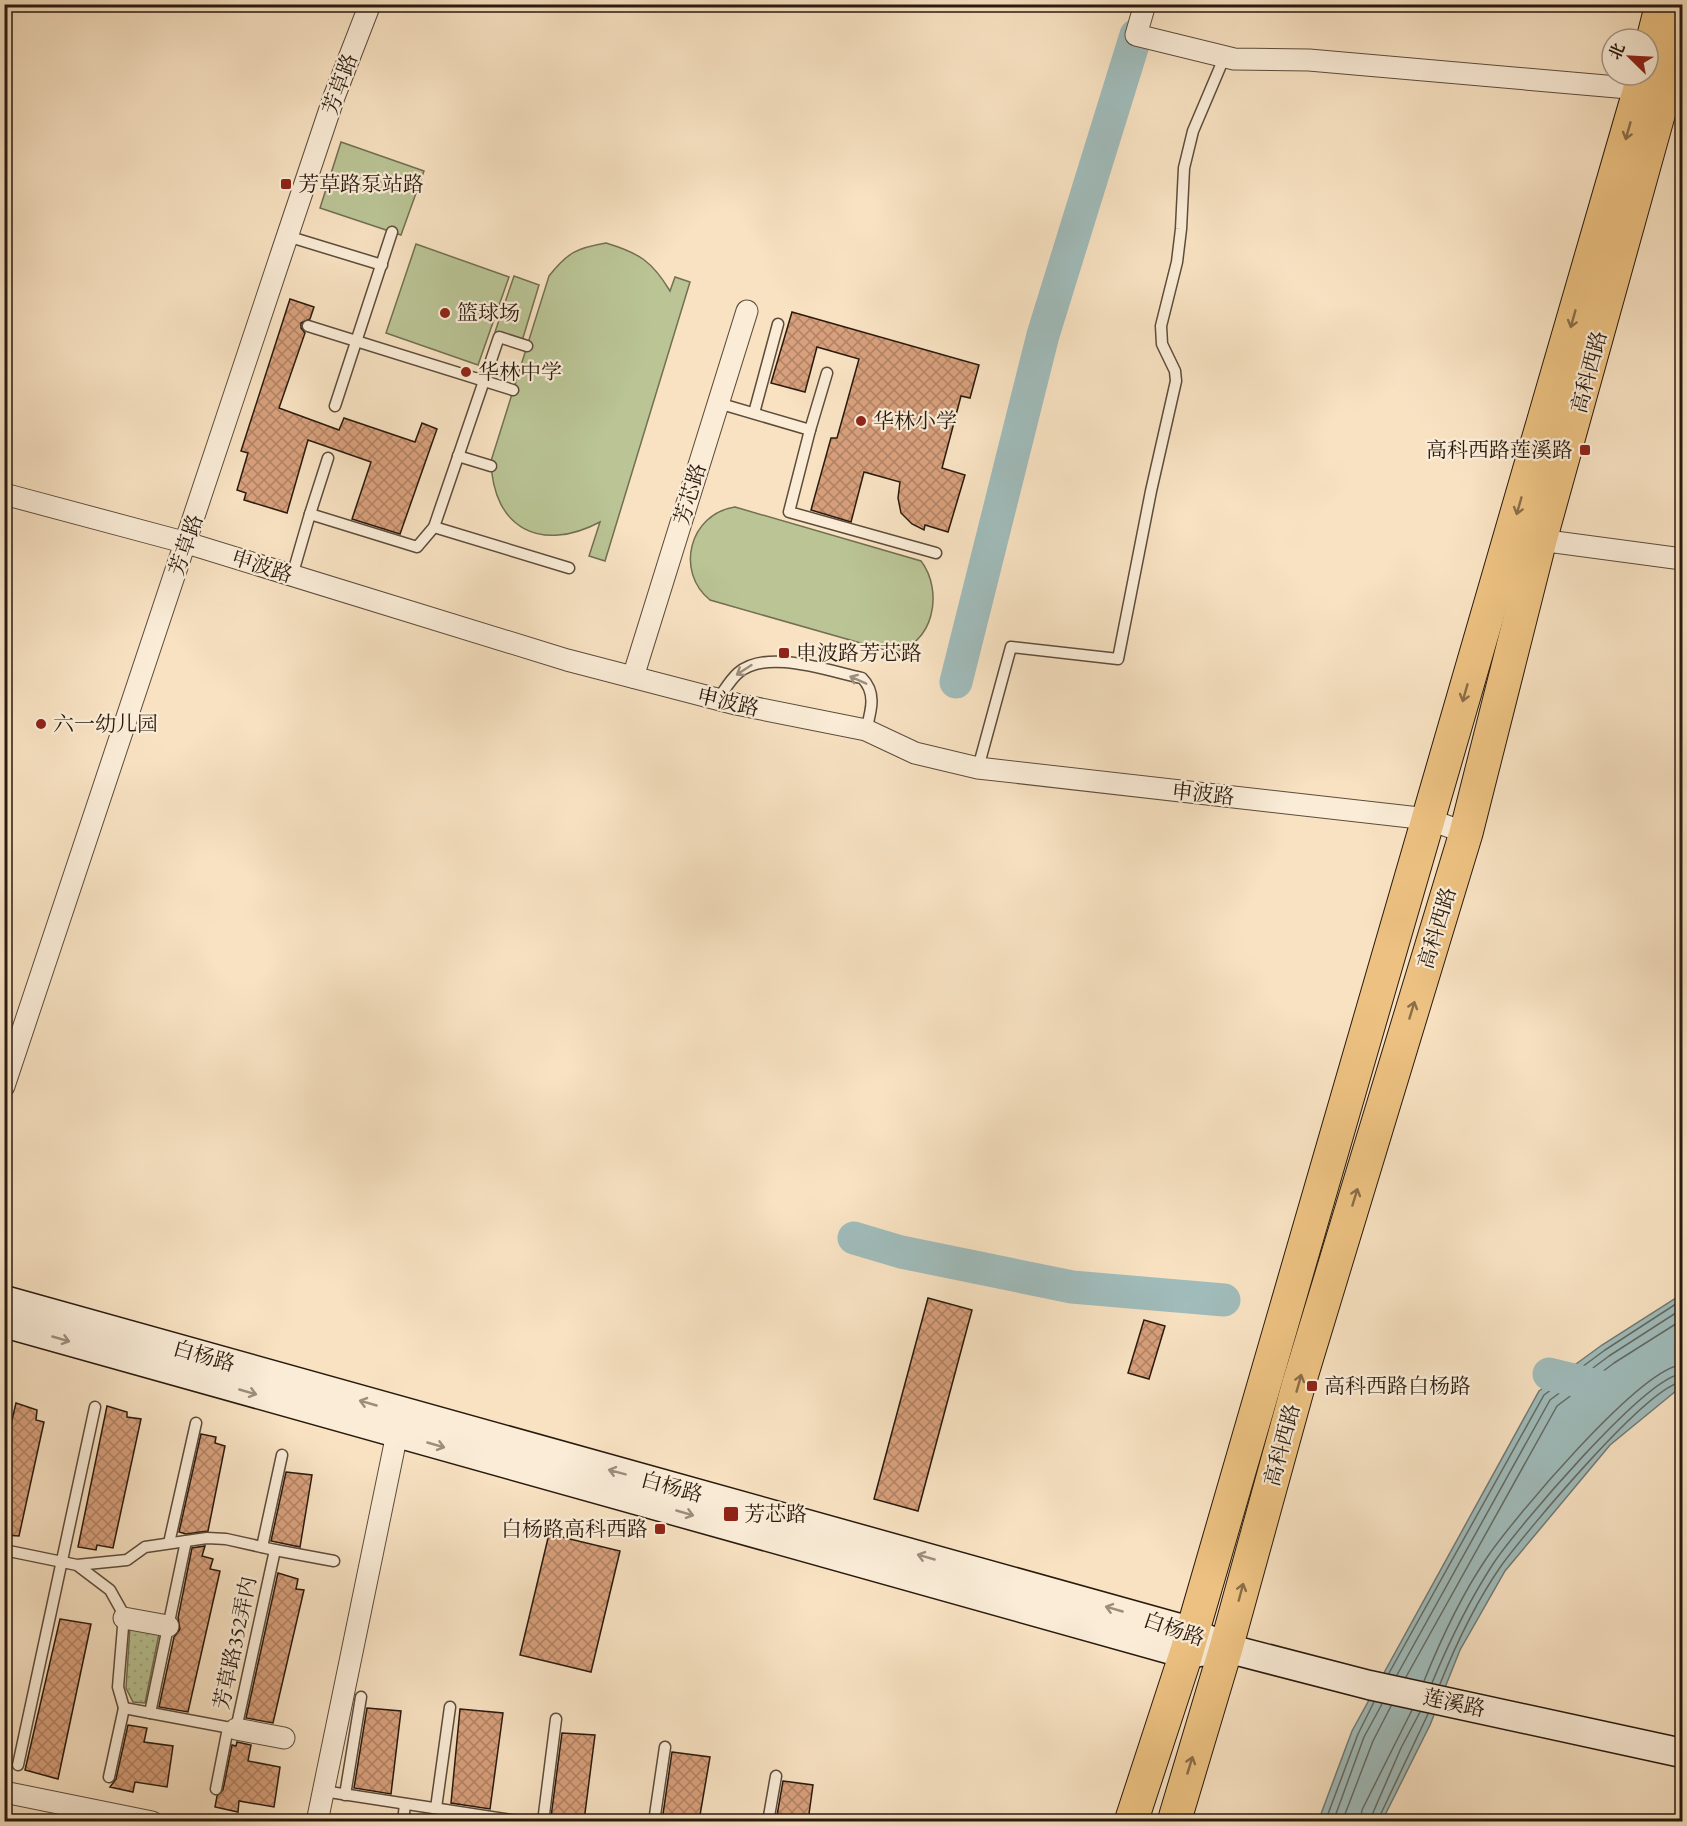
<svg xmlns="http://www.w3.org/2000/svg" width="1687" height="1826" viewBox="0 0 1687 1826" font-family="'EB Garamond','Noto Serif SC',serif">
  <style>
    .grass { fill: url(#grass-dots); stroke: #726f52; stroke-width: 1.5 }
    .green { fill: #bac495; stroke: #726f52; stroke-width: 1.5 }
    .water { fill: #a0bcbb; stroke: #707b76; stroke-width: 1.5 }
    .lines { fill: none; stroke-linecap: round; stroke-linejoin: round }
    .shore { stroke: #646b64; stroke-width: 1.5 }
    .river { stroke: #a0bcbb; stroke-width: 33 }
    .building { fill: url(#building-cross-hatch); stroke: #291a0e; stroke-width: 1.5 }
    .service-casing { stroke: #5d4c3b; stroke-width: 13 }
    .minor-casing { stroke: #5d4c3b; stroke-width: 23 }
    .secondary-casing { stroke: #291a0e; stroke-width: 31 }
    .primary-casing { stroke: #291a0e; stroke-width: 35 }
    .service { stroke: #faecd7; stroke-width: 10 }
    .minor { stroke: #faecd7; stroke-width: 21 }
    .secondary { stroke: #faecd7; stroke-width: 28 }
    .primary { stroke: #ecc181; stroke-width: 33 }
    .oneway { stroke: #8a6e48 }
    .oneway2 { stroke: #9c8e7d }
    .poi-dot { fill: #8f2418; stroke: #faecd7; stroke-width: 2 }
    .labels { text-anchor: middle; stroke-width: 4.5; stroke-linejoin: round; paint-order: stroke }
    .street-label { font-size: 21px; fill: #291a0e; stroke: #faecd7 }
    .poi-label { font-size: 21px; fill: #291a0e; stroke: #faecd7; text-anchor: start }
  </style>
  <defs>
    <pattern id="grass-dots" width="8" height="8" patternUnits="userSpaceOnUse" patternTransform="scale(1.5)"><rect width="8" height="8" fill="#bac495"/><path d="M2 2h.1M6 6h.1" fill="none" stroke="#a0a87f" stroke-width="1.8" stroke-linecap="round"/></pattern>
    <pattern id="building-cross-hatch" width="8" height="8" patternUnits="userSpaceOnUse" patternTransform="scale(1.5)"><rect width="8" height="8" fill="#d8a07c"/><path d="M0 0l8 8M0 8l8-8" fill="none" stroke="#af8264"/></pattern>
  </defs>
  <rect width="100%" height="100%" fill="#f8e2c2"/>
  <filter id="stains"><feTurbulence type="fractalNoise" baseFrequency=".00333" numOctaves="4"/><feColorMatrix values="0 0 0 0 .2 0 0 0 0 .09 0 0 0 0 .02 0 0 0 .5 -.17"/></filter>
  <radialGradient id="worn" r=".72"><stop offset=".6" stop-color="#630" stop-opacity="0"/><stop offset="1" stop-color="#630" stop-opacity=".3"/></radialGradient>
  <!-- grass -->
  <polygon class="grass" points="130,1627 159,1634 145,1703 133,1702 126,1688"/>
  <!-- green -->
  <g class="green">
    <polygon points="341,142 424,171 401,235 320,208"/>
    <path d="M 606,243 C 639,253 652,261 670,291 L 675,277 L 690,282 L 605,561 L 589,556 L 600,522 C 541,553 493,529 491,461 L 549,276 C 568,252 577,248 606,243 Z"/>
    <polygon points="416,244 509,277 478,365 386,333"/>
    <polygon points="514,276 539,285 522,341 495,332"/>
    <path d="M 735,507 L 921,561 C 944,591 934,646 892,652 L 710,600 C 675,572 689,514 735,507 Z"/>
  </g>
  <!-- water -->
  <polygon class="water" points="1682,1294 1682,1386 1610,1445 1505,1571 1460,1650 1430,1725 1382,1821 1318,1822 1352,1731 1539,1391 1602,1345"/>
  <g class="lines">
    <!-- shore -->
    <g class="shore">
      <polyline points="1389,1673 1544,1395 1605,1350 1682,1300"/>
      <polyline points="1397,1675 1550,1400 1609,1356 1682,1309"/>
      <polyline points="1406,1677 1557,1406 1614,1363 1682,1320"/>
      <path d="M 1424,1681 C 1441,1639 1461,1596 1486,1559 C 1511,1521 1641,1367 1682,1365"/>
      <path d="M 1432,1683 C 1449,1642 1469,1601 1493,1564 C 1516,1529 1646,1376 1682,1374"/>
      <path d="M 1440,1684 C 1456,1644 1476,1602 1501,1566 C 1525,1533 1647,1386 1682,1382"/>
      <polyline points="1325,1822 1358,1734 1374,1702"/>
      <polyline points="1333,1822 1364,1737 1382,1704"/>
      <polyline points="1342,1822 1373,1741 1391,1706"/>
      <polyline points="1360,1822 1362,1810 1412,1710"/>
      <polyline points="1369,1822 1401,1748 1420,1712"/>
      <polyline points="1377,1822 1428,1714"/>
    </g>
    <!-- river -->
    <g class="river">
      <polyline points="956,682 1043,335 1136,35"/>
      <polyline points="854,1238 901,1252 1072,1287 1224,1300"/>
      <polyline points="1549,1374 1602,1387"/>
    </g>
  </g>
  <!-- building -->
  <g class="building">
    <polygon points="290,299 314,307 310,319 301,323 301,328 305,333 279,408 339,430 344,418 415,442 422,423 437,429 400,534 352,519 371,462 308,440 287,513 244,500 246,493 237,490 248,453 241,451"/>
    <polygon points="792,312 979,365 970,398 961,396 942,468 965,475 948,532 925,525 924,530 912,524 901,513 898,498 900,482 864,472 851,522 811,510 831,438 837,438 859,359 817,347 805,392 771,383"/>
    <polygon points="928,1298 972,1310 918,1511 874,1499"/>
    <polygon points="1144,1320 1165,1326 1149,1379 1128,1373"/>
    <polygon points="16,1403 37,1410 36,1420 44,1422 19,1536 4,1535 4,1454"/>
    <polygon points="107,1406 127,1412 127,1417 141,1419 113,1548 97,1545 96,1550 78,1547"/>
    <polygon points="201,1434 216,1437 215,1443 225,1446 208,1531 186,1534 179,1532"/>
    <polygon points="286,1472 312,1475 300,1547 271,1541"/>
    <polygon points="549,1534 620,1551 591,1672 520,1655"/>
    <polygon points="205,1546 202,1556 213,1559 210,1569 220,1571 188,1712 159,1707 174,1637 180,1629 178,1618 192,1548"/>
    <polygon points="278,1573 298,1579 296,1589 304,1590 273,1723 246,1718"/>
    <polygon points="60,1619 91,1624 58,1779 25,1770"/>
    <polygon points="367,1708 401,1711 391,1794 354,1788"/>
    <polygon points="460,1709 503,1713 490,1809 451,1803"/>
    <polygon points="128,1725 147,1728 144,1742 173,1746 167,1787 135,1782 133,1792 110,1787 116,1779"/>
    <polygon points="562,1733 595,1735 584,1821 551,1817"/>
    <polygon points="237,1742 251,1745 248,1761 280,1767 274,1807 239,1801 238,1812 215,1807 217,1796 223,1790 232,1745 236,1746"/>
    <polygon points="672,1752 710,1757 699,1821 662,1821"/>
    <polygon points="783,1781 813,1785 808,1821 776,1821"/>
  </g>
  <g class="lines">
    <defs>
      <g id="service">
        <polyline points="287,236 382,265"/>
        <polyline points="308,326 513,390"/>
        <polyline points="718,403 810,430 827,373"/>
        <polyline points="335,406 392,232"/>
        <polyline points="754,413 778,324"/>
        <polyline points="810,430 789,512 936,553"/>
        <polyline points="458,456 491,466"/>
        <polyline points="310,514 328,458"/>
        <polyline points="434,527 499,337 527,346"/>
        <polyline points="292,576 310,514 417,547 434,527 569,568"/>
        <path d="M 718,699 C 724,691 730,680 738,673 C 767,648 828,671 862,678 C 877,693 871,711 866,730"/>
        <polyline points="978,768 1011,647 1118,659 1151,491 1176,381 1175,371 1162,344 1161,326 1177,262 1181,229 1184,168 1193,131 1224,58"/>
        <polyline points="169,1543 196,1423"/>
        <polyline points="262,1547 282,1455"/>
        <polyline points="4,1550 77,1565 127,1560 145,1547 207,1538 226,1539 275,1550 236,1729 124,1708 118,1687 124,1615 110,1590 77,1565"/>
        <polyline points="275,1550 334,1561"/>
        <polyline points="150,1713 186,1541"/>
        <polyline points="18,1765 95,1407"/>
        <polyline points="109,1777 124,1708"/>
        <polyline points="216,1789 228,1728"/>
        <polyline points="323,1791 524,1822"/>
        <polyline points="345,1795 361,1697"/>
        <polyline points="436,1808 450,1707"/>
        <polyline points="403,1822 405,1804"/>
        <polyline points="543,1822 556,1719"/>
        <polyline points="654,1822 665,1747"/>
        <polyline points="768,1822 776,1776"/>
      </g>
      <g id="minor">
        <polyline points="1145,4 1136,35 1234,59 1309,60 1640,89"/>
        <polyline points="4,494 187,543 567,660 736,704 866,730 915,753 978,768 1428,819 1466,833"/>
        <polyline points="1540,540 1682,559"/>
        <polyline points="633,677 747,311"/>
        <polyline points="4,1086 281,255 334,97 370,4"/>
        <polyline points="124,1618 168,1626"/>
        <polyline points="236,1729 284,1738"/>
        <polyline points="4,1792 152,1822"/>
        <polyline points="317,1822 400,1419"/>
      </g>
      <g id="secondary">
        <polyline points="4,1300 1190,1631 1226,1648 1369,1685 1682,1753"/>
        <polyline points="4,1323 1186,1654 1208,1651"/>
      </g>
      <g id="primary">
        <polyline points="1648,59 1662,4"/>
        <polyline points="1131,1822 1186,1654 1644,75"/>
        <polyline points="1174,1822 1226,1648 1299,1383 1466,833 1540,540 1682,29"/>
      </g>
    </defs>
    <!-- service casing -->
    <use href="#service" class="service-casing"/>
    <!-- minor casing -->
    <use href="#minor" class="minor-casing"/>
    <!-- secondary casing -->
    <use href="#secondary" class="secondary-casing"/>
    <!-- primary casing -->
    <use href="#primary" class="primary-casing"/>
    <!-- service -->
    <use href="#service" class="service"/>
    <!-- minor -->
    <use href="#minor" class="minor"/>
    <!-- secondary -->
    <use href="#secondary" class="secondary"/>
    <!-- primary -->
    <use href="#primary" class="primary"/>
  </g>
  <!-- one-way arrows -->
  <defs><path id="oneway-shaft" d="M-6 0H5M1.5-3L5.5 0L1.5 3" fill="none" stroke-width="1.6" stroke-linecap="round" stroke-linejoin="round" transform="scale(1.5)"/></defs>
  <g class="oneway">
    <use href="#oneway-shaft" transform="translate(1628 131) rotate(106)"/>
    <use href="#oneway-shaft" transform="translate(1573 319) rotate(106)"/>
    <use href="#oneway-shaft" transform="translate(1519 506) rotate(106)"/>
    <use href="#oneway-shaft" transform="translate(1465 693) rotate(106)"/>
    <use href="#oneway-shaft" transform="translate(1412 1010) rotate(-73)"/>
    <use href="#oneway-shaft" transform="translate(1355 1197) rotate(-73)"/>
    <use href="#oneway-shaft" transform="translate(1299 1383) rotate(-74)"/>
    <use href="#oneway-shaft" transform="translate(1241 1592) rotate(-75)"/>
    <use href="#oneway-shaft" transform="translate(1190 1765) rotate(-73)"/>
  </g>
  <g class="oneway2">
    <use href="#oneway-shaft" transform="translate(744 670) rotate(147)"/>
    <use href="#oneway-shaft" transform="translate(858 680) rotate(-156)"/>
    <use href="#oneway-shaft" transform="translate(61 1339) rotate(16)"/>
    <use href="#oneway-shaft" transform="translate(248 1392) rotate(16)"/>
    <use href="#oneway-shaft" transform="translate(368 1403) rotate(-164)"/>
    <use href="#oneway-shaft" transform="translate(436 1445) rotate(16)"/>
    <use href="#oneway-shaft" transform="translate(617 1472) rotate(-165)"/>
    <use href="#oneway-shaft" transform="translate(685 1513) rotate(16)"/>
    <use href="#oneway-shaft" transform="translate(926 1557) rotate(-164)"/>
    <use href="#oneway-shaft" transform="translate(1114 1609) rotate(-164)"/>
  </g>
  <!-- markers -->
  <g class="poi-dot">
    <rect x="280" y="178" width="12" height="12" rx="3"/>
    <circle cx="445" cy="313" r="6"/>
    <circle cx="466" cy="372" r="6"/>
    <circle cx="861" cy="421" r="6"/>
    <rect x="1579" y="444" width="12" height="12" rx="3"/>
    <rect x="778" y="647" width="12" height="12" rx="3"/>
    <circle cx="41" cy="724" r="6"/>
    <rect x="1306" y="1380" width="12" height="12" rx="3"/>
    <rect x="723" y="1506" width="16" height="16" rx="3"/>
    <rect x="654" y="1523" width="12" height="12" rx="3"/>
  </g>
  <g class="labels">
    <!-- street labels -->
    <g class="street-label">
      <text transform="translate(340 84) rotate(-70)" y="7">芳草路</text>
      <text transform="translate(1589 372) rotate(-75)" y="7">高科西路</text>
      <text transform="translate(690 494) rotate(-73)" y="7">芳芯路</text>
      <text transform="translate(186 545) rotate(-71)" y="7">芳草路</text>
      <text transform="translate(262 566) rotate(18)" y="7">申波路</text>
      <text transform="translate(728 702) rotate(13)" y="7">申波路</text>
      <text transform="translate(1203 794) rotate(6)" y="7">申波路</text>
      <text transform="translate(1437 928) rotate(-73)" y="7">高科西路</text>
      <text transform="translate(204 1356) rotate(16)" y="7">白杨路</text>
      <text transform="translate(1282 1445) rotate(-75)" y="7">高科西路</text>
      <text transform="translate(672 1487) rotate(15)" y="7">白杨路</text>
      <text transform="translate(1174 1629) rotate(19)" y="7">白杨路</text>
      <text transform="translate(235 1643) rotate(-78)" y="7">芳草路352弄内</text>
      <text transform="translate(1454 1703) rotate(12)" y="7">莲溪路</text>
    </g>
    <!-- poi labels -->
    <g class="poi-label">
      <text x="298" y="191">芳草路泵站路</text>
      <text x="457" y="320">篮球场</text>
      <text x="478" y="379">华林中学</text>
      <text x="873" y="428">华林小学</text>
      <text x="1573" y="457" text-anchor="end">高科西路莲溪路</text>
      <text x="796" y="660">申波路芳芯路</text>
      <text x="53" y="731">六一幼儿园</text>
      <text x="1324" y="1393">高科西路白杨路</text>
      <text x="744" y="1521">芳芯路</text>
      <text x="648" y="1536" text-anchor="end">白杨路高科西路</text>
    </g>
  </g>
  <!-- margin -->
  <rect width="1687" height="1826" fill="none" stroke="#f8e2c2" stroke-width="24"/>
  <rect x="6" y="6" width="1675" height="1814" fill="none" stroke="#291a0e" stroke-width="3"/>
  <rect x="12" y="12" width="1663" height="1802" fill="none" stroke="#291a0e" stroke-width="1.5"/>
  <!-- north arrow -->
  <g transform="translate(1630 57) rotate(294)"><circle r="28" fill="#faecd7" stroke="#a69887" stroke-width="1.5"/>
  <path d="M0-4.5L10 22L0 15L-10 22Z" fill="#8f2418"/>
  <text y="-9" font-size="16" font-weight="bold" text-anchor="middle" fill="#291a0e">北</text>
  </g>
  <rect width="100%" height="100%" filter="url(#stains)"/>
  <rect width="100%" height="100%" fill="url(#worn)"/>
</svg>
